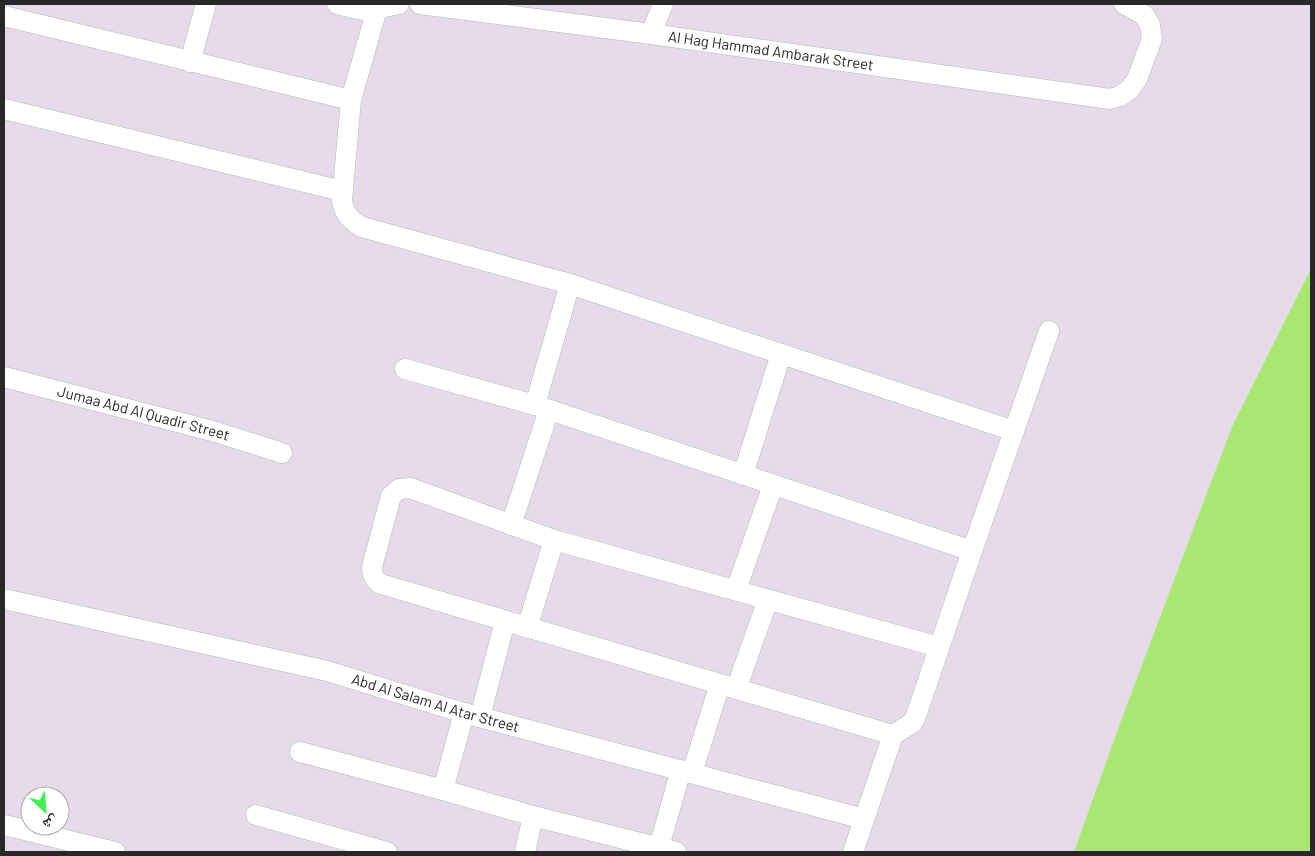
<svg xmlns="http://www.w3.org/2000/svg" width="1315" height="856" viewBox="0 0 1315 856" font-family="Barlow,'Noto Naskh Arabic',sans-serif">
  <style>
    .water { fill: #a7e772 }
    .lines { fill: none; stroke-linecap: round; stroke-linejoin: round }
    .minor-casing { stroke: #aebbaf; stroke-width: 21 }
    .minor { stroke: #fff; stroke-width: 20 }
    .labels { text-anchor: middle; stroke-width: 4; stroke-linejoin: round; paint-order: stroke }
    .street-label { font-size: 15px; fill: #282828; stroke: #fff }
  </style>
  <rect width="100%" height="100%" fill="#e7daea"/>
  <!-- water -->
  <polygon class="water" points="1311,269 1311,852 1074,852 1125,710 1232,427"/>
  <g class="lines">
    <defs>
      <g id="minor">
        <path d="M 337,4 C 350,7 362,12 374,10 C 383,8 390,5 399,4"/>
        <path id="s1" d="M 420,4 L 651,34 L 1110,99 L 1120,96 L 1130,89 L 1137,79 L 1152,39 L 1150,25 L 1144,15 L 1124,4"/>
        <path d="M 377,9 L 351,100 L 342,200 C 344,214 350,220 362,227 L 570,284 L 1014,431"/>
        <polyline points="4,16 351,100"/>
        <polyline points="651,34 663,4"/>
        <polyline points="190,62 206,4"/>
        <polyline points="4,109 342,191"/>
        <polyline points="405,369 535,405 972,551"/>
        <path id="s2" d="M 4,377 L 216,432 L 282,453"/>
        <polyline points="535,405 570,284"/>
        <polyline points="743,475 781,354"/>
        <polyline points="511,525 549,410"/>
        <polyline points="736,590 773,485"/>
        <path id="s3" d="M 4,599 L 327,671 L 464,713 L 864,819"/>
        <polyline points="527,628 554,540"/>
        <polyline points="736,689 768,600"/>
        <polyline points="480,717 505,621"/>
        <path d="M 893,735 L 381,584 C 374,580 372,575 372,567 L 391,496 L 399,489 L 410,488 L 554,540 L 939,647"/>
        <polyline points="300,752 443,790 533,816 676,852"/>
        <polyline points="692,773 720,684"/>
        <polyline points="443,790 464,713"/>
        <polyline points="256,815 387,852"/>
        <polyline points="4,825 115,852"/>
        <polyline points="659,847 681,770"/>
        <polyline points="525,852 533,816"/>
        <polyline points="853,852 893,735 912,723 916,716 972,551 1049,331"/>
      </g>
    </defs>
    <!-- minor casing -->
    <use href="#minor" class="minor-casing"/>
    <!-- minor -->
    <use href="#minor" class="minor"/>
  </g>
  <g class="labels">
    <!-- street labels -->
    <g class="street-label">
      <text dy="5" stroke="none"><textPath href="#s1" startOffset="354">Al Hag Hammad Ambarak Street</textPath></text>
      <text dy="5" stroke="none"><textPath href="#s2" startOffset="144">Jumaa Abd Al Quadir Street</textPath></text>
      <text dy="5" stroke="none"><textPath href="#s3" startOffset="444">Abd Al Salam Al Atar Street</textPath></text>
    </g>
  </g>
  <!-- border -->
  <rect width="1315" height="856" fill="none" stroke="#282828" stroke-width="10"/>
  <!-- north arrow -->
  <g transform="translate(45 811) rotate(154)"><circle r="24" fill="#ffffff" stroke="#a9a9a9"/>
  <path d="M0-4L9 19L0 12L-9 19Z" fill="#41f052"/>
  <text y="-8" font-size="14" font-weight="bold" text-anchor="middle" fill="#282828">ش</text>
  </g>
</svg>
